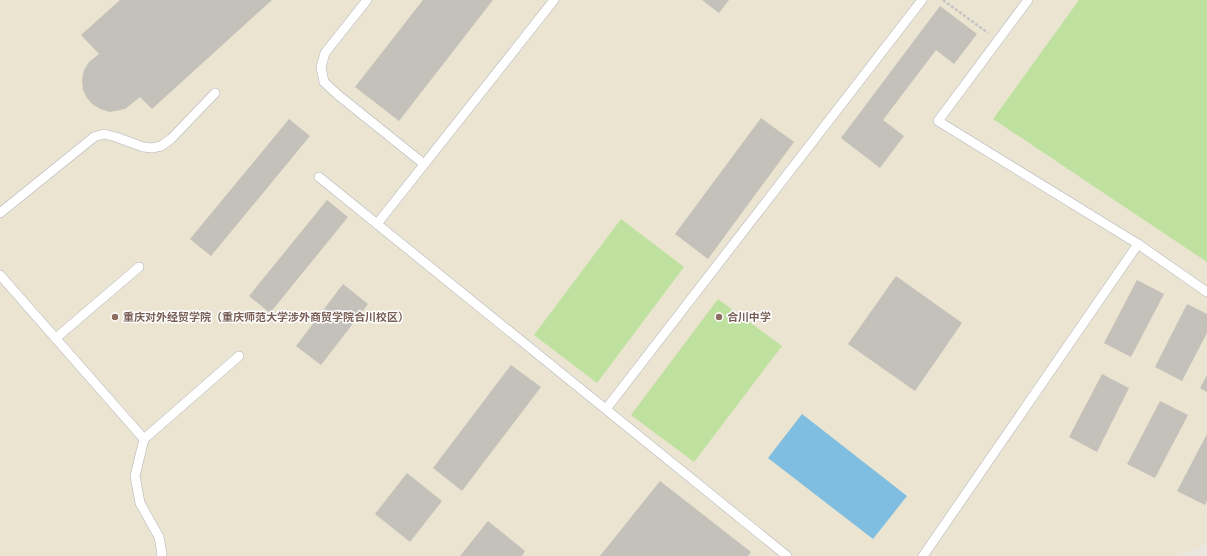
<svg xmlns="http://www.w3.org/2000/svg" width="1207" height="556" viewBox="0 0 1207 556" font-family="Signika,'Noto Sans SC',sans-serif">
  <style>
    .education { fill: #ebe4d1 }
    .pitch { fill: #bfe19f }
    .water { fill: #7fbee0 }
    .building { fill: #c4c1ba }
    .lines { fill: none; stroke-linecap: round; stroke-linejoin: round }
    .lane-casing { stroke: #b2b4bd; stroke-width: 10 }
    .path { stroke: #c4c4c4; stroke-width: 2.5; stroke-dasharray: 3 2; stroke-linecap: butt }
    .lane { stroke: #fff; stroke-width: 9 }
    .education-dot { fill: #8d6e63; stroke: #fff; stroke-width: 1.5 }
    .labels { text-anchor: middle; stroke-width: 3; stroke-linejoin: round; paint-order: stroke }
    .education-label { font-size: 11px; font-weight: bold; fill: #785e54; stroke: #fff; text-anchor: start }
  </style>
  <rect width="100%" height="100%" fill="#ebe7df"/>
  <!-- education -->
  <polygon class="education" points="0,0 1207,0 1207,543 1198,548 1176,556 0,556"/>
  <!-- pitch -->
  <g class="pitch">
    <polygon points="1079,0 1207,0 1207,262 993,119"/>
    <polygon points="621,219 684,267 597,383 534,335"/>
    <polygon points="718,299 782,346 694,462 631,415"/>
  </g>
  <!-- water -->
  <polygon class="water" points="802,414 907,496 873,539 768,458"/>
  <!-- building -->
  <g class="building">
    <polygon points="120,0 272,0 152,109 140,97 125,109 110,112 100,109 92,104 87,98 83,90 82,80 84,70 89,62 99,54 81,35"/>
    <polygon points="423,0 493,0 399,121 355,87"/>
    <polygon points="702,0 729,0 719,13"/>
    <polygon points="940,6 977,34 954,64 936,50 883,120 904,136 880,168 841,138"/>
    <polygon points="761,118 794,142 708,259 675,234"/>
    <polygon points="289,119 310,136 211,256 190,239"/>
    <polygon points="327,200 348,217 270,313 249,296"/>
    <polygon points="896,276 962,323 915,391 848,344"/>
    <polygon points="1137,280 1164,294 1131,357 1104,343"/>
    <polygon points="343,284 368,304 321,365 296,346"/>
    <polygon points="1187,304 1207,314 1207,333 1182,381 1155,367"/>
    <polygon points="511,365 541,387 462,491 433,468"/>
    <polygon points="1102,374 1129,388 1097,452 1069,437"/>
    <polygon points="1207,375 1207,392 1200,388"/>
    <polygon points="1160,401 1188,415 1155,478 1127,464"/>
    <polygon points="1207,434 1207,501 1205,505 1177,491"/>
    <polygon points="407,473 442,501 410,542 375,514"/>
    <polygon points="660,481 751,552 748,556 600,556"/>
    <polygon points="488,521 525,551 522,556 460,556"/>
  </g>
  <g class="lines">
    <defs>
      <g id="lane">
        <polyline points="367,0 325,53 321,67 324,82 338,95 424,164"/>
        <polyline points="319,177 787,556"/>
        <polyline points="0,213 94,137 104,134 116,137 143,147 152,148 161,146 171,139 215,93"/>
        <polyline points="377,224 554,0"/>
        <polyline points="1138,244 1207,292"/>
        <polyline points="0,275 144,439 135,476 140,503 159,537 162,554 161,556"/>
        <polyline points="56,338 139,267"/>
        <polyline points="606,409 922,0"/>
        <polyline points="144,439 239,356"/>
        <polyline points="923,556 1138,244 938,121 1028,0"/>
      </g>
    </defs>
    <!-- lane casing -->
    <use href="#lane" class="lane-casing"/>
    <!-- path -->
    <polyline class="path" points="943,0 988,33"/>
    <!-- lane -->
    <use href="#lane" class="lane"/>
  </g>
  <!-- markers -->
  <g class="education-dot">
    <circle cx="115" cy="317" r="4"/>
    <circle cx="719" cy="317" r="4"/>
  </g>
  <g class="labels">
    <!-- education labels -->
    <g class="education-label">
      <text x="123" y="321">重庆对外经贸学院（重庆师范大学涉外商贸学院合川校区）</text>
      <text x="727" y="321">合川中学</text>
    </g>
  </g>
</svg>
